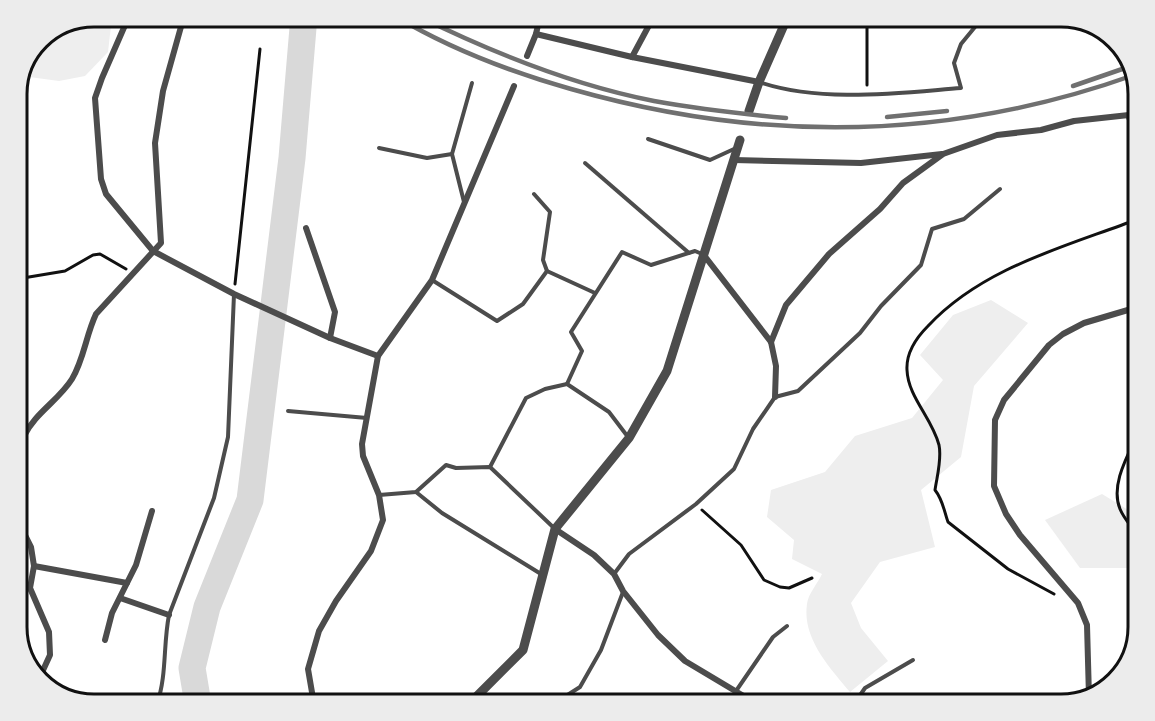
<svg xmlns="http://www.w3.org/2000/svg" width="1155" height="721" viewBox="0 0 1155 721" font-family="'Zilla Slab',serif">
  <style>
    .green { fill: #eee }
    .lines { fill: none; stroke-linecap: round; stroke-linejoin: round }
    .river { stroke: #d9d9d9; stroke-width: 27 }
    .path { stroke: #111; stroke-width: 3 }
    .service { stroke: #4c4c4c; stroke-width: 4 }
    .minor { stroke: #4c4c4c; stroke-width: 6 }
    .tertiary { stroke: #4c4c4c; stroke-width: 9 }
    .rail { stroke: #707070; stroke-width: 4.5 }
    .rim { fill: none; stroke: #111; stroke-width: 3 }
  </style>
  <rect width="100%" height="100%" fill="#fff"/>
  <!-- green -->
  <g class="green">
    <polygon points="94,16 112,17 108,52 85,76 59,81 22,76 39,39"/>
    <path d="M 991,300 L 1028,323 L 974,386 L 961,457 L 921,490 L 935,547 L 880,562 L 851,603 L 861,628 L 888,661 L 850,692 C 829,667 802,638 807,604 C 808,594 818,583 822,574 L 792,559 L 794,540 L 767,517 L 771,490 L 825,472 L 855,436 L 912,418 L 943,380 L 920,355 L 953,315 Z"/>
    <polygon points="1102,494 1138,516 1138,568 1080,568 1045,520"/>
  </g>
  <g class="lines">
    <!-- river -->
    <polyline class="river" points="198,704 192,668 207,607 250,500 292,158 304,16"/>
    <!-- path -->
    <g class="path">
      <polyline points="867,85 867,16"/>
      <polyline points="17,279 65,271 93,255 100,254 126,269"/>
      <polyline points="235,284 260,49"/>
      <path d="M 1138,433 C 1128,455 1110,485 1120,509 C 1124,519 1133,528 1138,537"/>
      <polyline points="702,510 741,545 764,580 780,587 789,588 812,578"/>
      <path d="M 1054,594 L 1008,569 L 948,522 C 944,511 943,500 935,490 C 937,476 942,459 939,445 C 932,418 908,397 907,370 C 906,353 917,337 928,326 C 983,267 1065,247 1138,219"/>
    </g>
    <!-- service -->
    <g class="service">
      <path d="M 759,82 C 821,103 897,93 961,88 L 954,63 L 961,44 L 984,16"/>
      <polyline points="648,139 710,160 734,149"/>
      <polyline points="379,148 427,158 452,154"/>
      <polyline points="585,163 689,253"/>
      <polyline points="534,194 550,212 543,260 547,271"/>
      <polyline points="464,202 452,154 472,83"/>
      <polyline points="432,280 497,321 523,304 547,271 595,293"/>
      <polyline points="567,384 582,351 571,332 622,252 651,265 695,251 702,254"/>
      <polyline points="288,411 367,418"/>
      <polyline points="490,467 526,398 545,389 567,384 609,412 628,437"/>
      <polyline points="416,492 442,513 541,574"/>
      <polyline points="379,495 416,492 446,465 456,468 490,467 554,528"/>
      <polyline points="614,574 629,554 696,504 734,469 753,429 775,397 798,391 860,333 881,306 921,265 932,229 964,219 1000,189"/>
      <polyline points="736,691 773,637 787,626"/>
      <polyline points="558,701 580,687 601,650 623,592"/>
      <path d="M 157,704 C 167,675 163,645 169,615 L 214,498 L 228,437 L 234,294"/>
      <polyline points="854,704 865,688 913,660"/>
    </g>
    <!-- minor -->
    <g class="minor">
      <polyline points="129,16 102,78 95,98 101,179 106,194 153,251 234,294 330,338 378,356"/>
      <polyline points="536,34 632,57 759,82"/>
      <polyline points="527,56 536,34 540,16"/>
      <polyline points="632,57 654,16"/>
      <polyline points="1129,117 1138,143"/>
      <polyline points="734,160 861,163 942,154"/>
      <polyline points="306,228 335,312 330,338"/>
      <polyline points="703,254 771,342 776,366 775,397"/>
      <polyline points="771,342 786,305 829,254 880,209 903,183 943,154 997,135 1041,130 1074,121 1138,114"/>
      <path d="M 17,458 C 19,451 20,442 24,436 C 35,413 59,400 72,379 C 84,359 86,335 96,314 L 161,243 L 155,143 L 163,91 L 184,16"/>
      <polyline points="17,528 24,533 31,547 34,566 30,588 49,632 50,655 39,679"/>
      <polyline points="555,529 594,555 614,574 623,591 658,635 685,661 757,704"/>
      <polyline points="34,566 127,583"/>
      <polyline points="120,598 169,615"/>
      <polyline points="105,640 112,613 136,565 152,511"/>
      <polyline points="1089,697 1087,625 1078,603 1020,535 1006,514 994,486 995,420 1004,400 1049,345 1063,334 1084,323 1138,307"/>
      <polyline points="558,701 558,704"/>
      <polyline points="314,704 308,669 319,631 336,601 371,551 383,520 379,495 363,456 362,444 378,356 432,280 514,86"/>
    </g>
    <!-- tertiary -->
    <g class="tertiary">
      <polyline points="749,111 759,82 788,16"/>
      <polyline points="469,704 523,650 555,529 629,438 667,371 740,140"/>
    </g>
    <!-- rail -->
    <g class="rail">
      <path d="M 395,16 C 450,49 511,72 571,89 C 760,143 949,141 1134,75"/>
      <path d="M 418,16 C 493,53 572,85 654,101 C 698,109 742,114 786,118"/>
      <polyline points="1073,86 1131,66"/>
      <polyline points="887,117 947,111"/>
    </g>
  </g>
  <!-- crop -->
  <path d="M0 0H1155V721H0ZM94 27H1061A67 67 0 0 1 1128 94V627A67 67 0 0 1 1061 694H94A67 67 0 0 1 27 627V94A67 67 0 0 1 94 27Z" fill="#ececec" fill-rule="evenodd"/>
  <path class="rim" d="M94 27H1061A67 67 0 0 1 1128 94V627A67 67 0 0 1 1061 694H94A67 67 0 0 1 27 627V94A67 67 0 0 1 94 27Z"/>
</svg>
